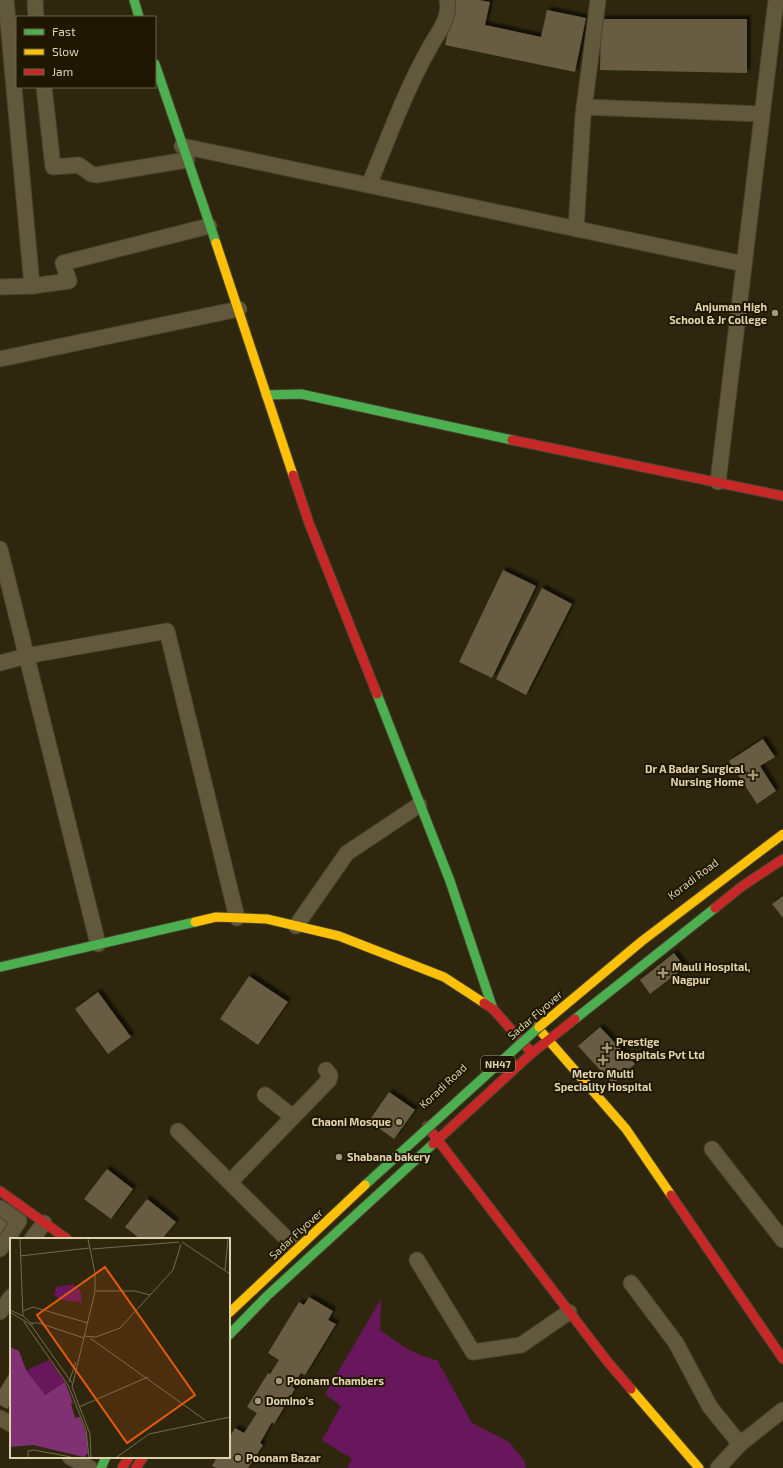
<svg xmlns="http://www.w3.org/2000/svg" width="783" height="1468" viewBox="0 0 783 1468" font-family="'Exo 2',sans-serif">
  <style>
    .green { fill: #68175d }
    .building { fill: #685b43; filter: url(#shadow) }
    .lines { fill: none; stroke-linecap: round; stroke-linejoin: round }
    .street-casing { stroke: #4a4430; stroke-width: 17 }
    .fast-casing { stroke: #4a4430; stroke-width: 11 }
    .slow-casing { stroke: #4a4430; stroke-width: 11 }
    .jam-casing { stroke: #4a4430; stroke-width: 11 }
    .street { stroke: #62593c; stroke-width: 15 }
    .fast { stroke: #4caf50; stroke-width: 9 }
    .slow { stroke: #ffc107; stroke-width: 9 }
    .jam { stroke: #c62828; stroke-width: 9 }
    .fast-bridge-casing { stroke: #4a4430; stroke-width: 11; stroke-linecap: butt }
    .slow-bridge-casing { stroke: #4a4430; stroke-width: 11; stroke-linecap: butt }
    .fast-bridge { stroke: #4caf50; stroke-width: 9 }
    .slow-bridge { stroke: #ffc107; stroke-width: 9 }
    .poi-dot { fill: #a29776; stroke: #1f1701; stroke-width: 1.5 }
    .labels { text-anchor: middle; stroke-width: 4; stroke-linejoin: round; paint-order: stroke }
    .shield { fill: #1f1701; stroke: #a69b7a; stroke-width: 1 }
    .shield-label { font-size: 10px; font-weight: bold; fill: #e0d4ae }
    .poi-label { font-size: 11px; font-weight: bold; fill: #e0d4ae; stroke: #1f1701; text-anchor: start }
    .street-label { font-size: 11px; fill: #e0d4ae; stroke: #1f1701 }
    .inset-road { fill: none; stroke: #756c4e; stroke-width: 1 }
    .view { fill: #e8590c; fill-opacity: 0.15; stroke: #e8590c; stroke-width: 2 }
    .inset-edge { fill: none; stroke: #e0d4ae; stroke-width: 2 }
  </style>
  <defs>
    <filter id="shadow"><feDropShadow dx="3.5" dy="-3.5" stdDeviation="1" flood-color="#0009"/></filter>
  </defs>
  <rect width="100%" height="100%" fill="#2e270e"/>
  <!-- green -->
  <path class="green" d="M 381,1299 L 380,1330 C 400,1344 413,1355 437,1360 L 472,1423 L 509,1442 L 524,1460 L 526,1468 L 347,1468 L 352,1459 L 322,1440 L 341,1406 L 325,1394 Z"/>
  <!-- building -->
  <g class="building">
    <polygon points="455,0 479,0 490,2 485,25 541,37 547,10 586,18 575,72 445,45"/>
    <polygon points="601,19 747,19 747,73 600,70"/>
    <polygon points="503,570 536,586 492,678 459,662"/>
    <polygon points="542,588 572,604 526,695 496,679"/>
    <polygon points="763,739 775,757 760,766 776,791 757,804 729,761"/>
    <polygon points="783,896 783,918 772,904"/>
    <polygon points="674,953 685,967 650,994 640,980"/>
    <polygon points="249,976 288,1002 258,1045 220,1019"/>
    <polygon points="98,992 131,1037 108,1054 75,1009"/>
    <polygon points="600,1027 635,1064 613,1084 578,1046"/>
    <polygon points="389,1092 415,1110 394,1139 369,1121"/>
    <polygon points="107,1169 133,1189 111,1219 84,1199"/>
    <polygon points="147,1199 176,1222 162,1239 140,1239 125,1227"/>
    <polygon points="0,1212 14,1221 0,1242"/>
    <polygon points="309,1297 333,1311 328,1320 336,1324 305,1375 301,1373 292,1387 295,1389 274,1424 272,1422 260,1443 263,1445 248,1468 216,1468 212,1466 217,1457 229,1457 229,1438 235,1428 244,1433 257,1413 247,1407 268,1373 270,1374 279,1360 268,1353 299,1302 304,1305"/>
    <polygon points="11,1371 11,1403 7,1409 0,1405 0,1389"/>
  </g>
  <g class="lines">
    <defs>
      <g id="street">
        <polyline points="6,0 32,286"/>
        <polyline points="35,0 36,17"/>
        <polyline points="44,87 53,167 79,165 91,174 96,175 187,160"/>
        <polyline points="584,107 762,114"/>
        <polyline points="182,146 744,264"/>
        <path d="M 369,185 C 388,139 405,91 430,47 C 438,32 451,18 447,0"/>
        <polyline points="576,229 583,116 598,0"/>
        <polyline points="0,287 32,286 69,281 63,263 209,226"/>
        <polyline points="0,359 239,309"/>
        <polyline points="718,482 776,0"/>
        <polyline points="0,549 98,944"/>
        <polyline points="0,663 26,656 167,631 237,918"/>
        <polyline points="296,926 347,853 419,805"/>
        <polyline points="265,1095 293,1117"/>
        <polyline points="178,1131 293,1245"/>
        <polyline points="712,1149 783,1240"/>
        <polyline points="230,1182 329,1080 330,1075 326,1070"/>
        <polyline points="0,1208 19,1221 0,1249"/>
        <polyline points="32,1239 44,1223"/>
        <polyline points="417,1260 473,1352 521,1345 569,1312"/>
        <polyline points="631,1283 676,1343 710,1407 740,1444"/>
        <polyline points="0,1312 11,1297"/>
        <polyline points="0,1418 11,1424"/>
        <polyline points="70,1457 90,1468"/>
        <polyline points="718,1468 740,1444 783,1410"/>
      </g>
      <g id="fast">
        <polyline points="134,0 139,17"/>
        <polyline points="155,64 216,243"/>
        <polyline points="266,395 301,394 512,440"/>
        <polyline points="377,694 450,881 493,1009"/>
        <polyline points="0,967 195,922"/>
        <polyline points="575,1019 715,908"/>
        <polyline points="229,1335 267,1296 433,1144"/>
        <polyline points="101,1468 106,1457"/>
      </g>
      <g id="slow">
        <polyline points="216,243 293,475"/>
        <polyline points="195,922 216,917 267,919 339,936 444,977 484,1003"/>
        <polyline points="537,1027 626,1129 671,1195"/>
        <polyline points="631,1389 699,1468"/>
      </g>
      <g id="jam">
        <polyline points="512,440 783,496"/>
        <polyline points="293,475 309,523 377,694"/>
        <polyline points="715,908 741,887 783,859"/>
        <polyline points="484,1003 493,1009 532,1053"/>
        <polyline points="427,1126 607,1361 631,1389"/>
        <polyline points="433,1144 532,1053 575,1019"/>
        <polyline points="0,1191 67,1239"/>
        <polyline points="671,1195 783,1359"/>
        <polyline points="122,1468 129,1457"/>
        <polyline points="136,1468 143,1457"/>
      </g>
    </defs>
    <!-- street casing -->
    <use href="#street" class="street-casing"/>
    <!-- fast casing -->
    <use href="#fast" class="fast-casing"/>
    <!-- slow casing -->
    <use href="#slow" class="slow-casing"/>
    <!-- jam casing -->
    <use href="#jam" class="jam-casing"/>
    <!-- street -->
    <use href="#street" class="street"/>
    <!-- fast -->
    <use href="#fast" class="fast"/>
    <!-- slow -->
    <use href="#slow" class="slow"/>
    <!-- jam -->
    <use href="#jam" class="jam"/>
    <defs>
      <polyline id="fast-bridge" points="365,1185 539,1027"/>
      <g id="slow-bridge">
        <polyline points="539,1027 642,941 783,834"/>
        <polyline points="229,1313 365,1185"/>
      </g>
    </defs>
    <!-- fast-bridge casing -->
    <use href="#fast-bridge" class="fast-bridge-casing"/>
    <!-- slow-bridge casing -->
    <use href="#slow-bridge" class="slow-bridge-casing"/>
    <!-- fast-bridge -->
    <use href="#fast-bridge" class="fast-bridge"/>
    <!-- slow-bridge -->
    <use href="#slow-bridge" class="slow-bridge"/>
  </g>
  <!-- markers -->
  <g class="poi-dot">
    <circle cx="775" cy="313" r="4"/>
    <path d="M751 769h4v4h4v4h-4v4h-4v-4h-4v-4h4z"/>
    <path d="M661 967h4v4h4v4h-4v4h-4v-4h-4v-4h4z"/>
    <path d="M605 1042h4v4h4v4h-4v4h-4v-4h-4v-4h4z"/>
    <path d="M601 1054h4v4h4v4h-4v4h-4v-4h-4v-4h4z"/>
    <circle cx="399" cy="1122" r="4"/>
    <circle cx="339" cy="1157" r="4"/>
    <circle cx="279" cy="1381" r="4"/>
    <circle cx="258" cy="1401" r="4"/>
    <circle cx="238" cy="1458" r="4"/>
  </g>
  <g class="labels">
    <!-- shield labels -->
    <rect class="shield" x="481" y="1056" width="34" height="16" rx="3"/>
    <g class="shield-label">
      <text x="498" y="1068">NH47</text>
    </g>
    <!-- poi labels -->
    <g class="poi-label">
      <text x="767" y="311" text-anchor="end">Anjuman High<tspan x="767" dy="13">School &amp; Jr College</tspan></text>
      <text x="744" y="773" text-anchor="end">Dr A Badar Surgical<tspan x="744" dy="13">Nursing Home</tspan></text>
      <text x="672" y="971">Mauli Hospital,<tspan x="672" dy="13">Nagpur</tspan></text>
      <text x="616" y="1046">Prestige<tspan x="616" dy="13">Hospitals Pvt Ltd</tspan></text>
      <text x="603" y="1078" text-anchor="middle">Metro Multi<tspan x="603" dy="13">Speciality Hospital</tspan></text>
      <text x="391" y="1126" text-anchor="end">Chaoni Mosque</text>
      <text x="347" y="1161">Shabana bakery</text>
      <text x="287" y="1385">Poonam Chambers</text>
      <text x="266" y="1405">Domino's</text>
      <text x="246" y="1462">Poonam Bazar</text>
    </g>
    <!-- street labels -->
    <g class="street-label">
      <text transform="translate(693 879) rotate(-37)" y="4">Koradi Road</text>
      <text transform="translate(535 1015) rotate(-41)" y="4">Sadar Flyover</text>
      <text transform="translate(443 1086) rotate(-43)" y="4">Koradi Road</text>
      <text transform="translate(296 1234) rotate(-43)" y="4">Sadar Flyover</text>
    </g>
  </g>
  <!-- overview -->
  <g transform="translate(10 1238)">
    <rect width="220" height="220" fill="#2e270e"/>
    <path d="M 64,46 L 65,51 L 69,51 L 71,55 L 72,67 L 70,64 L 50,62 L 44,57 L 46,49 ZM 39,122 L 55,144 L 34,157 L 17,132 Z" fill="#68175d"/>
    <path d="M 0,109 L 9,113 L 16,132 L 35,157 L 55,144 L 63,165 L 61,166 L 65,180 L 70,179 L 76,195 L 78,215 L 74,219 L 23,207 L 0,209 Z" fill="#803174"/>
    <path class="inset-road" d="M 10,1 L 13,78M 78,1 L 85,35 L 85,54 L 62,149 L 80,196 L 81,219M 172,4 L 220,36M 82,11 L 169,4M 10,18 L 79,10M 215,32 L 218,1M 86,53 L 125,53 L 140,57M 0,72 L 13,78 L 23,87M 13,73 L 23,69 L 78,85M 0,74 L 21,87 L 62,145M 14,84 L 58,147 L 76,192 L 79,219M 21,85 L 29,85 L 74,100M 74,98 L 86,99 L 110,90 L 163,32 L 171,6M 80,100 L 195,182M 59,144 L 66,124M 69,169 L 138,139M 18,219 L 18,213 L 24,212 L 61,219M 107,219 L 139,196 L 220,179"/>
    <path class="view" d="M 95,29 L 185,157 L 117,205 L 27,77 Z"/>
    <rect width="220" height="220" class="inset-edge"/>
  </g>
  <!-- legend -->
  <rect x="16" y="16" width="140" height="72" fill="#1f1701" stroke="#6c6346"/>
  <rect x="24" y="29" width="20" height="6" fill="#4caf50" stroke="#6c6346"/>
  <text x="52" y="36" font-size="12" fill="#e0d4ae">Fast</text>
  <rect x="24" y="49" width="20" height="6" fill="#ffc107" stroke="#6c6346"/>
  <text x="52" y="56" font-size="12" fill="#e0d4ae">Slow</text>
  <rect x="24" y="69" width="20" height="6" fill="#c62828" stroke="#6c6346"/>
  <text x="52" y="76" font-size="12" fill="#e0d4ae">Jam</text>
</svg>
